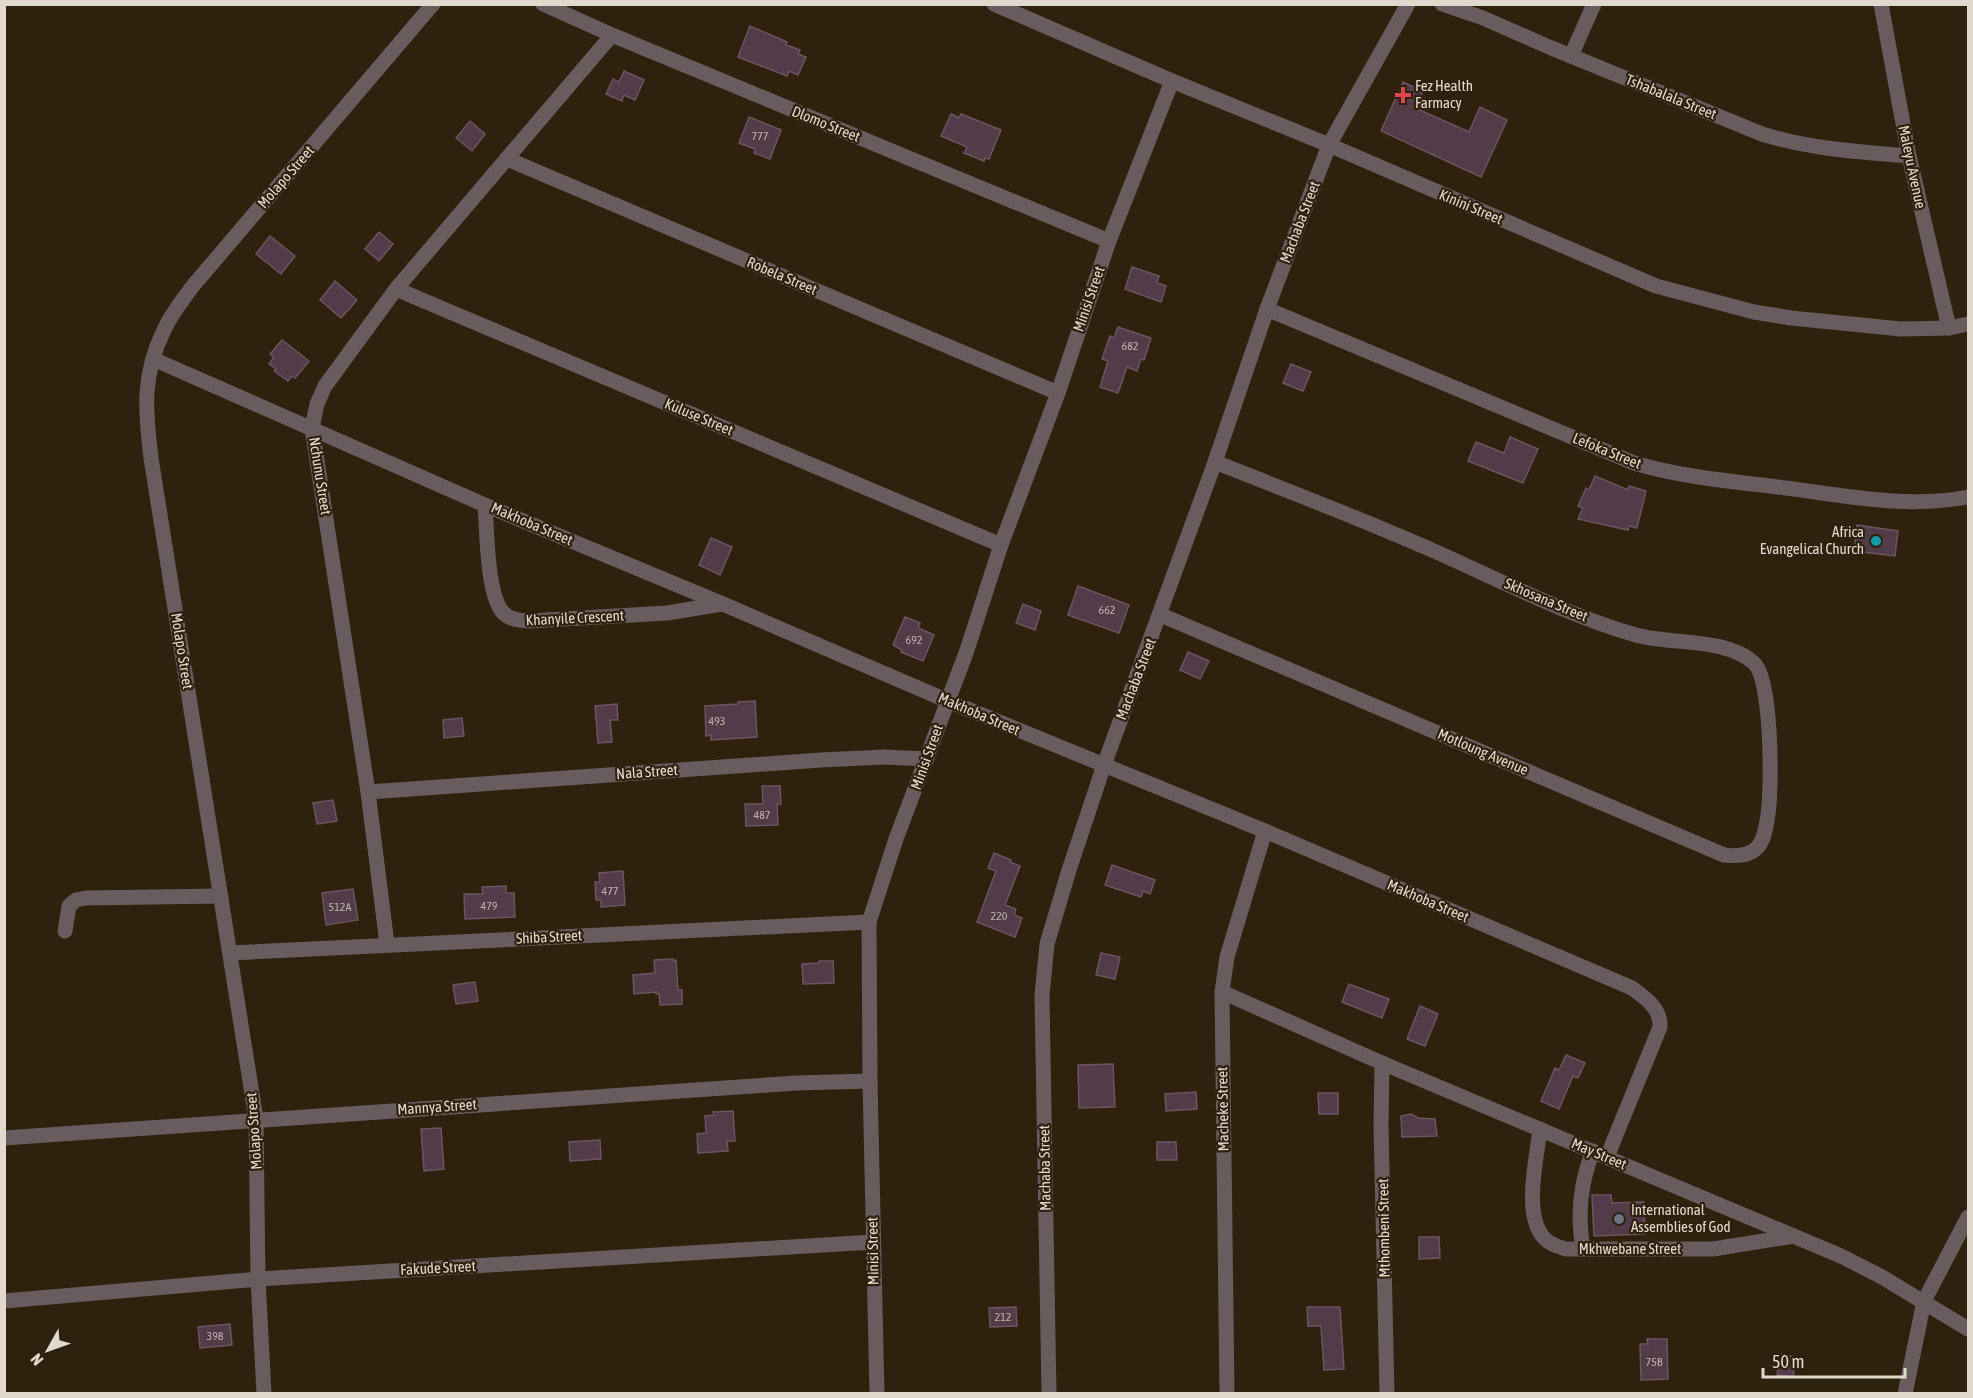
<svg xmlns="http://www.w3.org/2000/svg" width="1973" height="1398" viewBox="0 0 1973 1398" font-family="'Asap Condensed',sans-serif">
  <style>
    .building { fill: #523c47; stroke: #6d5460; stroke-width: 1.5 }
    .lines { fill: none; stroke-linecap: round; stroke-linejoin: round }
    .minor { stroke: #685c5e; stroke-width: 15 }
    .health-dot { fill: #e0444e; stroke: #2e210e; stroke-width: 2 }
    .culture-dot { fill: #0f9aa8; stroke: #2e210e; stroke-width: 2 }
    .worship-dot { fill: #6b7280; stroke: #2e210e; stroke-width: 2 }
    .labels { text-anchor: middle; stroke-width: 4.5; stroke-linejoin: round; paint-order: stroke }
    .number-label { font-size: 12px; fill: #beb2ac }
    .poi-label { font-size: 15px; fill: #e2d9ce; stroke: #2e210e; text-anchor: start }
    .street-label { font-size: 15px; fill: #e2d9ce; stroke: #2e210e }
  </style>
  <rect width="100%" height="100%" fill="#2e210e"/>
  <!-- building -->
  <g class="building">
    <polygon points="750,26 787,42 786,45 800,50 798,54 806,57 798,75 789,71 787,76 738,57"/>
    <polygon points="624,71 644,80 635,100 624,95 622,101 606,94 613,79 619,82"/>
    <polygon points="1403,82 1423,91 1415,108 1469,132 1480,107 1507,120 1481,177 1381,131"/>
    <polygon points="951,114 959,118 961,114 1001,130 989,159 985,158 984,161 964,153 967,147 941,136"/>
    <polygon points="749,117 781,130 770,159 754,153 755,149 739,143"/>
    <polygon points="470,121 485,134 472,151 456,138"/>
    <polygon points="379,232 393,244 379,261 365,249"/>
    <polygon points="270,236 295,256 281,274 256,254"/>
    <polygon points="1132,267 1159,276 1157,283 1166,286 1161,302 1125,289"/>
    <polygon points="335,281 357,300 341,318 320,300"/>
    <polygon points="1118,327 1151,338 1144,360 1141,359 1137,371 1127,367 1118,393 1100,387 1108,361 1102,359 1110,336 1114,338"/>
    <polygon points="282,340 309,361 295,378 292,376 288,381 274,371 276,369 269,364 274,357 270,354"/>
    <polygon points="1291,364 1311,372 1303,391 1283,383"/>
    <polygon points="1510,437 1538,449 1523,483 1468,461 1476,442 1504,453"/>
    <polygon points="1595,476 1628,490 1629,486 1646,491 1637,528 1629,526 1628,530 1578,519 1583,508 1578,506 1586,488 1589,490"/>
    <polygon points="1857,525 1898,531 1895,556 1854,551"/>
    <polygon points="711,538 732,547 720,575 699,565"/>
    <polygon points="1078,586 1129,605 1119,633 1068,615"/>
    <polygon points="1023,604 1041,611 1035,630 1016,623"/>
    <polygon points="905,617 920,623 918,628 934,635 923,661 901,652 902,650 893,645"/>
    <polygon points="1188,652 1209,661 1200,679 1180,670"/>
    <polygon points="755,701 757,737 711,740 711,735 706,736 705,706 738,704 738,702"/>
    <polygon points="617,704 618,720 610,720 612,742 598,743 595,706"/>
    <polygon points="462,718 464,736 444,738 443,720"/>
    <polygon points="762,786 780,786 781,804 777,804 778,825 746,826 745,804 763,804"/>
    <polygon points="333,800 337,821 317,824 313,803"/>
    <polygon points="994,853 1011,860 1010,862 1020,866 1005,905 1016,909 1014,915 1022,918 1015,937 977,922 996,871 988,868"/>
    <polygon points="1112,865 1155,880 1150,894 1143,891 1141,897 1105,885"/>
    <polygon points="623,871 625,905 601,907 601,900 596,900 595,882 600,882 599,873"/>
    <polygon points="506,886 506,893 514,893 515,917 465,919 464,894 483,894 482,887"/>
    <polygon points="353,889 358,920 326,925 322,893"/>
    <polygon points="1101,953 1120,957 1115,979 1096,975"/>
    <polygon points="673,959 673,961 676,960 678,990 682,990 682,1004 660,1005 659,994 656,994 656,992 634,994 633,975 655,973 654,960"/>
    <polygon points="819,961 833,961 834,983 803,984 802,964 819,963"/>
    <polygon points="475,982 478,1001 456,1004 453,985"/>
    <polygon points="1349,984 1389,999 1382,1018 1342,1002"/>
    <polygon points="1420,1006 1438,1014 1425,1046 1407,1039"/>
    <polygon points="1566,1055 1585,1063 1578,1078 1573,1076 1559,1109 1541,1101 1555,1068 1559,1070"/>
    <polygon points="1113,1064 1115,1107 1079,1108 1078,1065"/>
    <polygon points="1196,1092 1197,1109 1166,1111 1165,1094"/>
    <polygon points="1318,1093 1338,1093 1338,1114 1319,1114"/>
    <polygon points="733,1111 735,1141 727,1141 728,1151 698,1153 697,1134 706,1133 705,1116 714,1115 713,1112"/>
    <polygon points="1411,1114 1418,1118 1435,1119 1437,1136 1402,1137 1401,1116"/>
    <polygon points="441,1128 444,1169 424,1171 421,1129"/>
    <polygon points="600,1140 601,1159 570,1161 569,1142"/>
    <polygon points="1157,1142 1176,1142 1177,1160 1157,1160"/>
    <polygon points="1592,1195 1611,1195 1612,1203 1644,1202 1645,1234 1594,1236"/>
    <polygon points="1419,1237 1439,1237 1440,1258 1419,1259"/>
    <polygon points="1016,1307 1017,1326 990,1327 989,1308"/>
    <polygon points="1307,1307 1340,1307 1344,1369 1324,1370 1321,1326 1308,1326"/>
    <polygon points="230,1324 232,1345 200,1348 198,1327"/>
    <polygon points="1647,1339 1667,1339 1668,1379 1641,1380 1640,1344 1648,1344"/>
    <polygon points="1780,1354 1796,1357 1793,1377 1777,1375"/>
  </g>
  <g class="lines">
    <!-- minor -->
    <g class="minor">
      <polyline points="543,4 612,35 1109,241"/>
      <polyline points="994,4 1172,81 1329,145 1656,286 1754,312 1791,318 1901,329 1949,328 1968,324"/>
      <path d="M 1442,4 L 1483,18 L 1549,47 L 1762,134 C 1809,149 1860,152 1909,156"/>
      <polyline points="1881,4 1909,156 1949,328"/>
      <polyline points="1571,56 1594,4"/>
      <polyline points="507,159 1058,393"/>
      <polyline points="396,289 1001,545"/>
      <path d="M 1267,309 L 1634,463 C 1681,477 1729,481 1778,487 C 1842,495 1905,509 1968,497"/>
      <path d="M 153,359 L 485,505 L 723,604 L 948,701 L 1265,831 L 1632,988 C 1645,998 1661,1008 1660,1027 L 1607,1157"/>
      <path d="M 485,505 C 487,531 487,590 501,610 C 507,619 519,621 530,621 L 667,613 L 722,604"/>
      <path d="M 1161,615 L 1724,855 C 1758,859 1764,845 1768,814 C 1772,788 1772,679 1754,663 C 1725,637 1672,645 1636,635 C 1566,615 1500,580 1434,551 C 1362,519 1288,491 1215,462"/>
      <polyline points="368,792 821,760 884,757 927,759"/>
      <polyline points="65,931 69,906 76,900 86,898 221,896"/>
      <polyline points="387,944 368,792 312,428 317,404 325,386 396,289 612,35"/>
      <polyline points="230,953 869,922"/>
      <polyline points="1222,992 1382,1063 1841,1256 1882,1277 1968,1329"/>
      <polyline points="1382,1063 1381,1125 1387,1394"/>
      <path d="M 1540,1129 C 1537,1158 1522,1216 1545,1239 C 1551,1245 1559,1247 1566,1249 L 1713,1249 L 1794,1236"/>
      <polyline points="4,1138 796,1083 870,1081"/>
      <path d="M 1583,1249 C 1577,1215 1580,1183 1593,1151"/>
      <polyline points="4,1301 258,1279 873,1242"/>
      <path d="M 264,1394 L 258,1279 L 256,1119 L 151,458 C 145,410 142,375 164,330 C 171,314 183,300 192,287 L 433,4"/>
      <polyline points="877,1394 870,1081 869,922 896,839 966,653 1001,545 1058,393 1109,241 1172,81"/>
      <polyline points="1049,1394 1042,995 1047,944 1069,870 1104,765 1215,462 1267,309 1329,145 1408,4"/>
      <polyline points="1227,1394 1222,992 1227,957 1265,831"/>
      <polyline points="1905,1394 1924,1301 1968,1217"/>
    </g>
  </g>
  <!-- markers -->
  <path class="health-dot" d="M1400 86h6v6h6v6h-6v6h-6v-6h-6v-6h6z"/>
  <circle class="culture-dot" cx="1876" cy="541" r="6"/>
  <circle class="worship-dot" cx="1619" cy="1219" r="6"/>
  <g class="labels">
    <!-- number labels -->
    <g class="number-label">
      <text x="760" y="140">777</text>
      <text x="1130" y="350">682</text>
      <text x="1107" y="614">662</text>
      <text x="914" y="644">692</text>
      <text x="717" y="725">493</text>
      <text x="762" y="819">487</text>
      <text x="610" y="895">477</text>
      <text x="489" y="910">479</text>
      <text x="340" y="911">512A</text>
      <text x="999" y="920">220</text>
      <text x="1003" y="1321">212</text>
      <text x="215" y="1340">398</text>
      <text x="1654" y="1366">75B</text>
    </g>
    <!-- poi labels -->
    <g class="poi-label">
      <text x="1415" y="91">Fez Health<tspan x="1415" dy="17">Farmacy</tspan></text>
      <text x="1864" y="537" text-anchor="end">Africa<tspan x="1864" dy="17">Evangelical Church</tspan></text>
      <text x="1631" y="1215">International<tspan x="1631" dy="17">Assemblies of God</tspan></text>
    </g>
    <!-- street labels -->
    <g class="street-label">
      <text transform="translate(1671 97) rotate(22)" y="5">Tshabalala Street</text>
      <text transform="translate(826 124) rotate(22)" y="5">Dlomo Street</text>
      <text transform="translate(1912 167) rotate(78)" y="5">Maleyu Avenue</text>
      <text transform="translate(286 177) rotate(-49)" y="5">Molapo Street</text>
      <text transform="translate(1471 207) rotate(23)" y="5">Kinini Street</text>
      <text transform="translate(1300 222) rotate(-69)" y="5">Machaba Street</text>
      <text transform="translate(782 276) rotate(23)" y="5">Robela Street</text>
      <text transform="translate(1089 299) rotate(-71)" y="5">Minisi Street</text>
      <text transform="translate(699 417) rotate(23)" y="5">Kuluse Street</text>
      <text transform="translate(1607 451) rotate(22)" y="5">Lefoka Street</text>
      <text transform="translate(320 476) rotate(81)" y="5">Nchunu Street</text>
      <text transform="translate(532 524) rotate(23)" y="5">Makhoba Street</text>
      <text transform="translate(1546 600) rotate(23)" y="5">Skhosana Street</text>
      <text transform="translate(575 618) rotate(-3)" y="5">Khanyile Crescent</text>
      <text transform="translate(182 651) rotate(81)" y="5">Molapo Street</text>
      <text transform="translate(1136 679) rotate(-69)" y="5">Machaba Street</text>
      <text transform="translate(979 714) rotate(23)" y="5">Makhoba Street</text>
      <text transform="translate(1483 752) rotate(23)" y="5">Motloung Avenue</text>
      <text transform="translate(927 757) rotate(-70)" y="5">Minisi Street</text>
      <text transform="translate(647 772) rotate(-4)" y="5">Nala Street</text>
      <text transform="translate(1428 901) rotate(23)" y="5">Makhoba Street</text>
      <text transform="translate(549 937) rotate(-3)" y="5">Shiba Street</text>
      <text transform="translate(437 1107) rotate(-4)" y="5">Mannya Street</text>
      <text transform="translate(1223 1109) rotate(-91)" y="5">Macheke Street</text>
      <text transform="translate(254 1131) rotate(-94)" y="5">Molapo Street</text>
      <text transform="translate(1599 1154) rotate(23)" y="5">May Street</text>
      <text transform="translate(1045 1168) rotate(-91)" y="5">Machaba Street</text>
      <text transform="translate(1384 1228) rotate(-91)" y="5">Mthombeni Street</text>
      <text x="1630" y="1254">Mkhwebane Street</text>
      <text transform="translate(873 1251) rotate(-91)" y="5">Minisi Street</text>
      <text transform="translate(438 1268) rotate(-3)" y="5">Fakude Street</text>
    </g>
  </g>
  <!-- border -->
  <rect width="1973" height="1398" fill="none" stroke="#e2d9ce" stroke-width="12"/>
  <!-- north arrow -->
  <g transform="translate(48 1350) rotate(230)" stroke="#2e210e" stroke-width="4.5" paint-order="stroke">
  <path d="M0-4.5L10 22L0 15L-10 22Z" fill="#e2d9ce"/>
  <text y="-9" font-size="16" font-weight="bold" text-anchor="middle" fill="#e2d9ce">N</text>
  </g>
  <!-- scale -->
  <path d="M1763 1368v9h142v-9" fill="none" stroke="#e2d9ce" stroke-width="3"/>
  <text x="1772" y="1368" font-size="18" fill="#e2d9ce" stroke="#2e210e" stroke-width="4.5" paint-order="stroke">50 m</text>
</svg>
